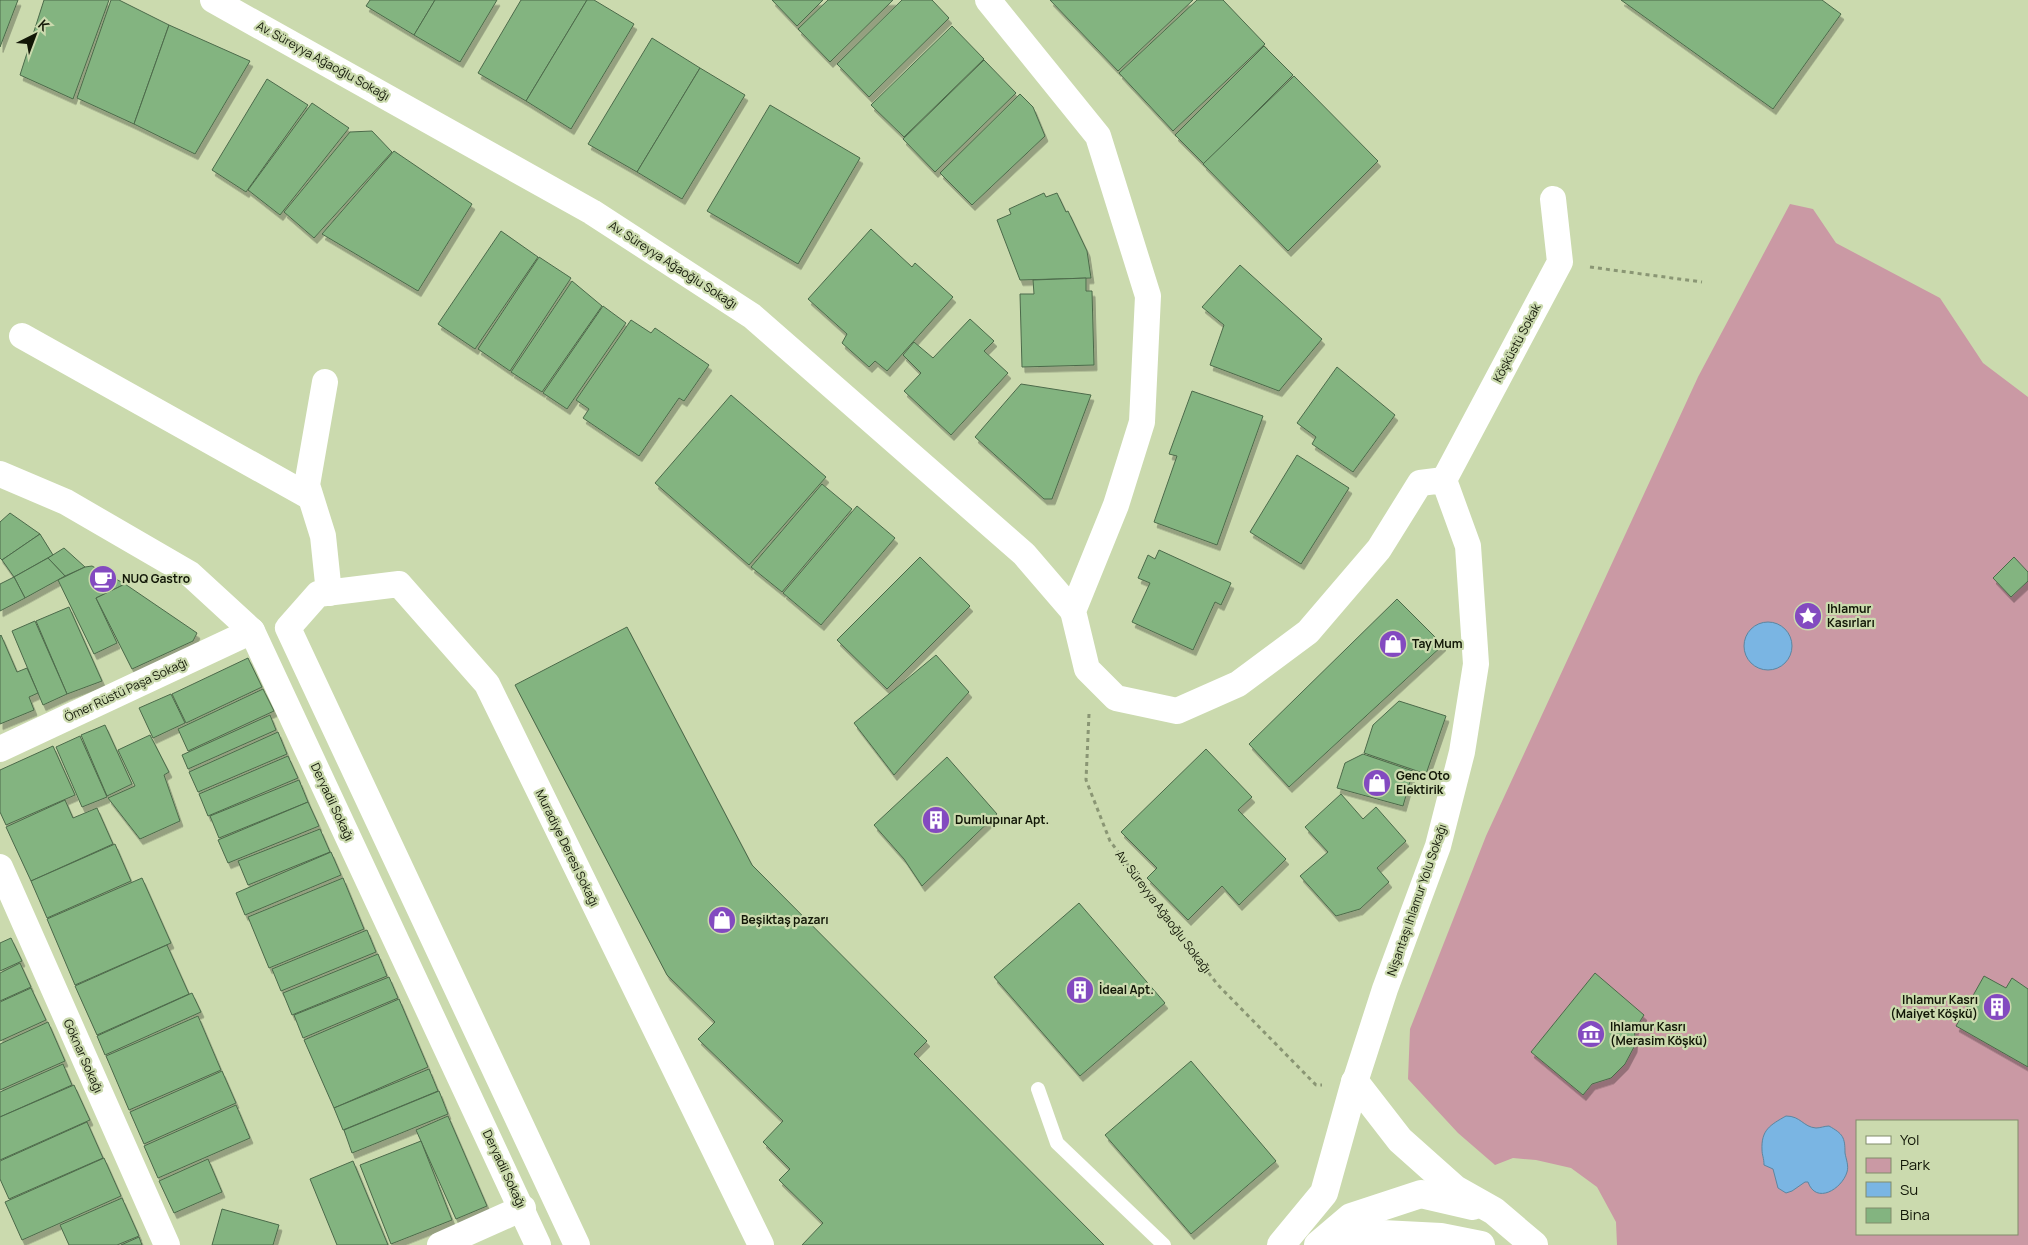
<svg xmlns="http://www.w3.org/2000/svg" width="2028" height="1245" viewBox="0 0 2028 1245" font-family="Manrope,sans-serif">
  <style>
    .green { fill: #ca99a4; fill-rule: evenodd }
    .water { fill: #7ab5e3; stroke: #5b86a1 }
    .building { fill: #83b480; stroke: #4c6a4a; filter: url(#shadow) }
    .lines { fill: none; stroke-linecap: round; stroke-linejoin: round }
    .path { stroke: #8a9674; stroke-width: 3; stroke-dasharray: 4 4; stroke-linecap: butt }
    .lane { stroke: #fff; stroke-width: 14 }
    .street { stroke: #fff; stroke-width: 26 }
    .secondary { stroke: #fff; stroke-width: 28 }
    .labels { text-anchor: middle; stroke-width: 4.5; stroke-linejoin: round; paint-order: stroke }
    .street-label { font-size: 12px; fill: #121707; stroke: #cbdaae }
    .poi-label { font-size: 12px; font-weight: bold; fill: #121707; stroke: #cbdaae; text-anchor: start }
  </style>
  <defs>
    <filter id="shadow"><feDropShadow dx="3" dy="5.5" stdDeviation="0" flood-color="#0004"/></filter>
  </defs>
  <rect width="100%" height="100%" fill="#cbdaae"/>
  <!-- green -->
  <path class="green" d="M 1790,204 L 1813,209 L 1836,243 L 1940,298 L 1983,363 L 2028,397 L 2028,1245 L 1617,1245 L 1616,1222 L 1597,1187 L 1571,1168 L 1536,1160 L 1513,1158 L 1495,1165 L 1458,1133 L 1408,1079 L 1410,1029 L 1486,836 L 1698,377 ZM 1857,1121 L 2017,1121 L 2017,1234 L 1857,1234 Z"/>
  <!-- water -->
  <g class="water">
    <circle cx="1768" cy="646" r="24"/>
    <path d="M 1786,1116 C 1801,1116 1803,1127 1816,1128 C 1820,1128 1825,1126 1829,1126 C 1843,1134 1845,1137 1845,1153 C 1846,1159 1849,1166 1847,1172 C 1842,1189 1816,1205 1808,1182 L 1805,1182 L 1792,1191 L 1786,1193 L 1778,1188 L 1773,1169 L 1764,1165 C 1764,1158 1762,1155 1762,1150 C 1761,1130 1770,1125 1786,1116 Z"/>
  </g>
  <!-- building -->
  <g class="building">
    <polygon points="0,0 18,0 0,47"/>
    <polygon points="44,0 109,0 73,99 20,75"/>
    <polygon points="111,0 119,0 169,25 134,124 77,98"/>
    <polygon points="370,0 435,0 414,35 366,6"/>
    <polygon points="435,0 497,0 460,62 414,35"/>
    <polygon points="521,0 587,0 526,101 478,73"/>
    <polygon points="587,0 594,0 634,24 571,129 526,101"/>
    <polygon points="772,0 823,0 797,26"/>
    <polygon points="828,0 893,0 830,62 798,29"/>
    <polygon points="902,0 932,0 949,18 869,97 837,64"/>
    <polygon points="1050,0 1193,0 1118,71"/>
    <polygon points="1197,0 1223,0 1265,44 1173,131 1119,73"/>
    <polygon points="1621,0 1822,0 1841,14 1773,109"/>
    <polygon points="169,25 250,61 195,154 134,124"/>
    <polygon points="952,26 984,59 904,137 871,105"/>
    <polygon points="652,38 700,68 637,172 588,144"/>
    <polygon points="1264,46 1293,75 1204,164 1175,135"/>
    <polygon points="984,60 1016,93 935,172 903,139"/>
    <polygon points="700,68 745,95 682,199 637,172"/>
    <polygon points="1294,76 1378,161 1288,251 1203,164"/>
    <polygon points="267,79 308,105 246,192 212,170"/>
    <polygon points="1020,94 1033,107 1045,136 972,205 940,173"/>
    <polygon points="312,103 349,128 280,215 248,190"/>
    <polygon points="770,105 860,158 798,264 707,211"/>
    <polygon points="372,131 392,152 314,238 284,212 350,132"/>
    <polygon points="394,151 472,204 418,291 322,234"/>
    <polygon points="1044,193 1046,197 1057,193 1066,212 1068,211 1087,251 1091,278 1020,280 997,220 1011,214 1009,209"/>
    <polygon points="871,229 912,267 915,263 953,297 887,371 875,361 869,367 842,343 847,334 808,299"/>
    <polygon points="501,231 538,257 475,349 438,324"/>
    <polygon points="539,257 571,278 510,371 478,349"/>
    <polygon points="1240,265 1322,339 1279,391 1210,365 1224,325 1202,307"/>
    <polygon points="1086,278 1086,291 1092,291 1094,365 1022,367 1020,294 1034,294 1033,280"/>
    <polygon points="572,281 602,306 542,392 511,372"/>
    <polygon points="603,306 626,323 567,409 543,393"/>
    <polygon points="970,319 994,341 984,351 1008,373 951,435 904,391 921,373 903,355 914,342 933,358"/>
    <polygon points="631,320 651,333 655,328 709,365 684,401 679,398 639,456 583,418 589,409 576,400"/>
    <polygon points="1337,367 1395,415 1353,472 1312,444 1316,437 1297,423"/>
    <polygon points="1021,384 1091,395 1052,499 1044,499 975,437"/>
    <polygon points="1192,391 1263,416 1217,545 1154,522 1177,456 1169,454"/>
    <polygon points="731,395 826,477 749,565 655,483"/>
    <polygon points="1297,455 1349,488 1301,564 1250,532"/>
    <polygon points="822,484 852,509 782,592 751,567"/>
    <polygon points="857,506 895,538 821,625 783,593"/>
    <polygon points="10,513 40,534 2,560 0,558 0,522"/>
    <polygon points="40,534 53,555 14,577 2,560"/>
    <polygon points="64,548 85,567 65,576 48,558"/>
    <polygon points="1159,550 1231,583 1221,605 1215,602 1193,650 1132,622 1150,583 1138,578 1148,555 1155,559"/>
    <polygon points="920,557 970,606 887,689 837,640"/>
    <polygon points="2014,557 2028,572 2028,581 2011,597 1993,578"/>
    <polygon points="48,558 65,576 25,598 14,577"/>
    <polygon points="92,566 125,584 96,598 117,643 94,654 58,580 85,567"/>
    <polygon points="14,577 25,598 0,611 0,584"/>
    <polygon points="125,584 197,633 193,641 132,669 96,598"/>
    <polygon points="1397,599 1443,645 1289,787 1249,744"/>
    <polygon points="69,607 102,681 67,694 36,621"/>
    <polygon points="35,621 67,694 43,705 12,631"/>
    <polygon points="627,627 752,865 927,1041 914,1054 1104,1245 802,1245 823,1223 779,1180 790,1169 763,1142 783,1121 698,1039 715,1022 667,975 515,685"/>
    <polygon points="1,635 17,672 27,668 38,693 29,697 34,710 0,724 0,636"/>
    <polygon points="936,655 969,692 894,775 854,723"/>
    <polygon points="248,658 262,687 186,723 172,694"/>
    <polygon points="263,689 274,711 188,751 178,729"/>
    <polygon points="171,694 185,723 153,738 139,708"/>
    <polygon points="1399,701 1446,716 1426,774 1364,753 1373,725"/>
    <polygon points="270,715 276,730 188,769 182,755"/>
    <polygon points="105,725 132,784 107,796 81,735"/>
    <polygon points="278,732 287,754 198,792 189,772"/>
    <polygon points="150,735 169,772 164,775 180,821 140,839 108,798 135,786 118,750"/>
    <polygon points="80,736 107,797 82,807 56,747"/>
    <polygon points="53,746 75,795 6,825 0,812 0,770"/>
    <polygon points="1206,749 1252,797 1238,810 1286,859 1239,905 1222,886 1188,920 1147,878 1157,868 1121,832"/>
    <polygon points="1363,754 1413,771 1403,806 1337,788 1345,763"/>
    <polygon points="288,756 298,778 208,816 199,794"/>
    <polygon points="947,757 997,814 922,886 904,859 874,825"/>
    <polygon points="299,780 308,802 219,838 210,816"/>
    <polygon points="1341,794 1363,819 1376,807 1406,841 1377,868 1389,882 1360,909 1336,916 1300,876 1328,852 1305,827"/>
    <polygon points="65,800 73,818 97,808 113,844 31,881 6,827"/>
    <polygon points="308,802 319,826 228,863 218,840"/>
    <polygon points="320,829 330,852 248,885 238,861"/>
    <polygon points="115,844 131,881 47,918 31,881"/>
    <polygon points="331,852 341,875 245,915 236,893"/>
    <polygon points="142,878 171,943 75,985 47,919"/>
    <polygon points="343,878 364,929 269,968 248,917"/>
    <polygon points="1079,903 1165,1003 1080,1076 994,977"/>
    <polygon points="367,930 376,952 281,991 272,969"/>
    <polygon points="11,938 22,961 0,971 0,943"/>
    <polygon points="167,945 189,994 97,1035 75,986"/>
    <polygon points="378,954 387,976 292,1015 283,993"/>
    <polygon points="20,963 31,987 0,1001 0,973"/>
    <polygon points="1595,973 1644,1015 1635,1029 1634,1047 1625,1064 1611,1078 1592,1084 1583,1095 1531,1052"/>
    <polygon points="1984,976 2006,988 2012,978 2028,989 2028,1067 1956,1026"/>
    <polygon points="389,977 398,998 303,1038 294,1015"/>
    <polygon points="31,988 46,1020 0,1041 0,1002"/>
    <polygon points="192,993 201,1012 105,1055 97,1036"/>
    <polygon points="399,999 428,1067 334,1108 304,1040"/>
    <polygon points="198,1016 221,1070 129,1110 106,1056"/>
    <polygon points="48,1022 65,1061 0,1090 0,1044"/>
    <polygon points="1191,1061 1276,1161 1191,1234 1105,1135"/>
    <polygon points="63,1064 72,1085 0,1117 0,1092"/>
    <polygon points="429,1069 438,1091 343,1130 334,1108"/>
    <polygon points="222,1071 236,1103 144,1144 130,1112"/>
    <polygon points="74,1085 90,1120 0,1160 0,1117"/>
    <polygon points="439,1091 448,1114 352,1153 344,1130"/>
    <polygon points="236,1105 250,1138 158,1178 144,1146"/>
    <polygon points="448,1116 487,1206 456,1219 416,1130"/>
    <polygon points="87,1122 103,1158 9,1199 0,1179 0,1161"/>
    <polygon points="421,1141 452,1220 391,1244 360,1165"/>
    <polygon points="104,1158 121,1196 22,1240 5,1202"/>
    <polygon points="208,1159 222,1192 174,1213 159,1181"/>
    <polygon points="353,1161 388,1245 337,1245 310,1179"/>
    <polygon points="122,1198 139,1236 117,1245 69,1245 60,1225"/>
    <polygon points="222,1209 279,1225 273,1245 212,1245"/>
    <polygon points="139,1237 142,1245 121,1245"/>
  </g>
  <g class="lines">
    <!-- path -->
    <g class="path">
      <polyline points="1590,267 1702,282"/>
      <polyline points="1089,714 1086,780 1110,841 1217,984 1316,1085 1322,1085"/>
    </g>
    <!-- lane -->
    <polyline class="lane" points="1038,1089 1057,1143 1164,1245"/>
    <!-- street -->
    <g class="street">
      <polyline points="213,0 592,212 752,316 1024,554 1073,611"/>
      <polyline points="988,0 1098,136 1148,296 1142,422 1116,505 1073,611 1087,669 1116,698 1177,711 1238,684 1308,632 1379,549 1420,483 1444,480 1468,546 1476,664 1462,752 1438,846 1385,989 1355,1082"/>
      <polyline points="22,336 310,497"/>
      <polyline points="325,382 307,485 323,536 329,593"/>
      <polyline points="0,474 66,502 190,574 252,631 538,1245"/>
      <polyline points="1444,480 1560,262 1553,199"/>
      <polyline points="0,749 252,631"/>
      <polyline points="0,867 167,1245"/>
      <polyline points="440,1245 523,1208"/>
      <polyline points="577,1245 288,628 318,594 399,584 487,684 761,1245"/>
    </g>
    <!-- secondary -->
    <g class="secondary">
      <polyline points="1355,1082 1400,1140 1455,1189 1494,1211 1534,1245"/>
      <polyline points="1281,1245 1324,1193 1355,1082"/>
      <polyline points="1318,1245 1351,1217 1421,1194 1473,1206"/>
      <polyline points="1335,1245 1382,1234 1441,1237 1481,1245"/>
    </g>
  </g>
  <!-- icons -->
  <defs>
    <symbol id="cafe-disc" viewBox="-11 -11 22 22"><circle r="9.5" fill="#834ac0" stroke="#cbdaae"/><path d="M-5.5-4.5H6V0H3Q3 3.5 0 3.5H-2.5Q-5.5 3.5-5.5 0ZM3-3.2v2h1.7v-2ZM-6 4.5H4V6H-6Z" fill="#fff"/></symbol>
    <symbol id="sight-disc" viewBox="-11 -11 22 22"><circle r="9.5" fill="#834ac0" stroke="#cbdaae"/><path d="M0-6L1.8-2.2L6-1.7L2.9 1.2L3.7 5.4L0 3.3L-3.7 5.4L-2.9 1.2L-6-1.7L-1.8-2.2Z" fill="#fff"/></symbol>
    <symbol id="shop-disc" viewBox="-11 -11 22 22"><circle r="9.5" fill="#834ac0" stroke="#cbdaae"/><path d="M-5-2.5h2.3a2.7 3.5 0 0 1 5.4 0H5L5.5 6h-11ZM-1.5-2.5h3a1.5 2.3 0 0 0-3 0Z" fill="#fff"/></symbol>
    <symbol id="building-disc" viewBox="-11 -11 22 22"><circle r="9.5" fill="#834ac0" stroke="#cbdaae"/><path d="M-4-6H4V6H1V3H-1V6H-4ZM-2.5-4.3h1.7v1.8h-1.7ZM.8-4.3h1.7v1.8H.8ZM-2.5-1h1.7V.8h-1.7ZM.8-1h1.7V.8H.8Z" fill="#fff"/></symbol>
    <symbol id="museum-disc" viewBox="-11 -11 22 22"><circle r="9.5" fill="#834ac0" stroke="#cbdaae"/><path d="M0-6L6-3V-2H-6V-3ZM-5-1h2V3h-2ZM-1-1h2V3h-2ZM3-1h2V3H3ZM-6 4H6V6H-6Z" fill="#fff"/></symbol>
  </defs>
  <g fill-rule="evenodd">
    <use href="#cafe-disc" x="87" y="563" width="32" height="32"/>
    <use href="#sight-disc" x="1792" y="600" width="32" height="32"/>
    <use href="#shop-disc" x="1377" y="628" width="32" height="32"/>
    <use href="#shop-disc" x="1361" y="767" width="32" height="32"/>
    <use href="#building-disc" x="920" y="804" width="32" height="32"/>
    <use href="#shop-disc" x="706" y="904" width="32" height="32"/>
    <use href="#building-disc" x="1064" y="974" width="32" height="32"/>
    <use href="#building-disc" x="1981" y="991" width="32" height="32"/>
    <use href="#museum-disc" x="1575" y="1018" width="32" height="32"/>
  </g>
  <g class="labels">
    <!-- street labels -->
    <g class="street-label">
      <text transform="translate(323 61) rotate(29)" y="4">Av. Süreyya Ağaoğlu Sokağı</text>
      <text transform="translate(673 265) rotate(33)" y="4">Av. Süreyya Ağaoğlu Sokağı</text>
      <text transform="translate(1517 343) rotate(-62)" y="4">Köşküstü Sokak</text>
      <text transform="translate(126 690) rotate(-25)" y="4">Ömer Rüstü Paşa Sokağı</text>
      <text transform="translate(332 802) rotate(65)" y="4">Deryadil Sokağı</text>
      <text transform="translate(567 848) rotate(64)" y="4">Muradiye Deresi Sokağı</text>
      <text transform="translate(1417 900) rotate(-71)" y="4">Nişantaşı Ihlamur Yolu Sokağı</text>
      <text transform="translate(1163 912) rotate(53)" y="4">Av. Süreyya Ağaoğlu Sokağı</text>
      <text transform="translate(83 1056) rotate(66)" y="4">Göknar Sokağı</text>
      <text transform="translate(504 1169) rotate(65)" y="4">Deryadil Sokağı</text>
    </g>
    <!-- poi labels -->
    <g class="poi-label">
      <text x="122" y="583">NUQ Gastro</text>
      <text x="1827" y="613">Ihlamur<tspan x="1827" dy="14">Kasırları</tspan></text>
      <text x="1412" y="648">Tay Mum</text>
      <text x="1396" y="780">Genc Oto<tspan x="1396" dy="14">Elektirik</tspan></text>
      <text x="955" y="824">Dumlupınar Apt.</text>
      <text x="741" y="924">Beşiktaş pazarı</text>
      <text x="1099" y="994">İdeal Apt.</text>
      <text x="1978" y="1004" text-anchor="end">Ihlamur Kasrı<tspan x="1978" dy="14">(Maiyet Köşkü)</tspan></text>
      <text x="1610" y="1031">Ihlamur Kasrı<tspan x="1610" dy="14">(Merasim Köşkü)</tspan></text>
    </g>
  </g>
  <!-- legend -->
  <rect x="1856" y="1120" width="162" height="115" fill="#cbdaae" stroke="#818c6b"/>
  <rect x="1866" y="1136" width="25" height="8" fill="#ffffff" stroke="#818c6b"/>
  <text x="1900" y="1145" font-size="15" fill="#121707">Yol</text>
  <rect x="1866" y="1158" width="25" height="15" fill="#ca99a4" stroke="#818c6b"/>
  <text x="1900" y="1170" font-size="15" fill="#121707">Park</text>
  <rect x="1866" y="1182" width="25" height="15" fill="#7ab5e3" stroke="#818c6b"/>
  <text x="1900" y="1195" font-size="15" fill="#121707">Su</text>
  <rect x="1866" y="1208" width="25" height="15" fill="#83b480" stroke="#818c6b"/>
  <text x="1900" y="1220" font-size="15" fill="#121707">Bina</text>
  <!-- north arrow -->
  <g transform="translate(35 35) rotate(42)" stroke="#cbdaae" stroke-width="4" paint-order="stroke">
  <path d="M0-4L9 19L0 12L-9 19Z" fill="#121707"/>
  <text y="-8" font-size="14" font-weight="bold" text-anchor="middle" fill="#121707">K</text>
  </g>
</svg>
